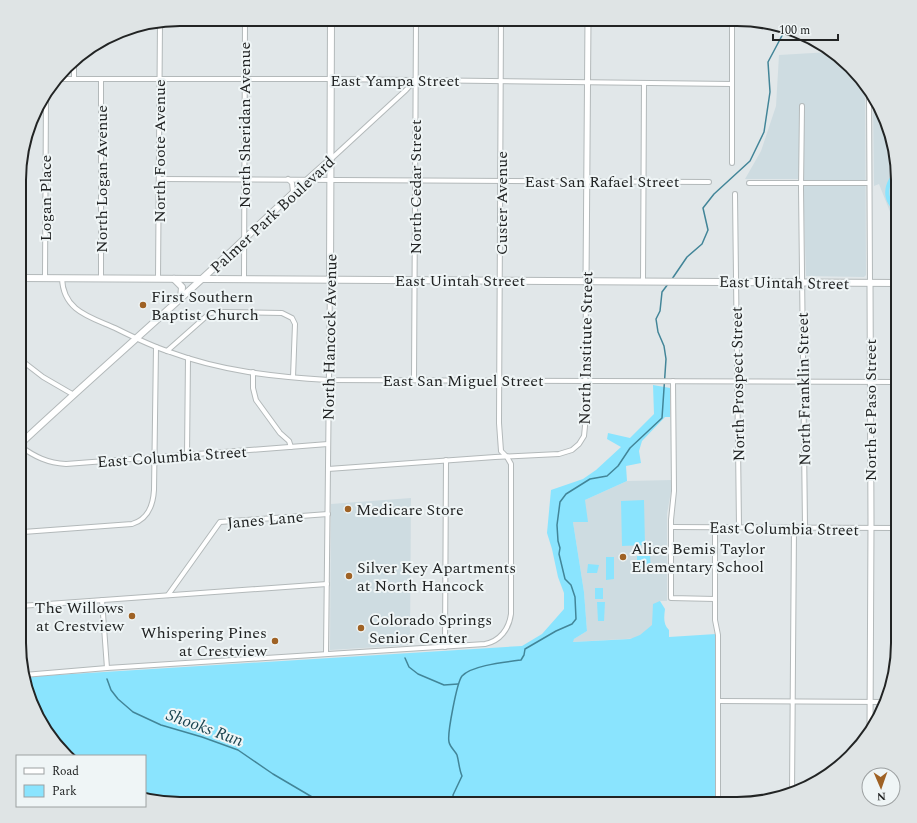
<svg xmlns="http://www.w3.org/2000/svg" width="917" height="823" viewBox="0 0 917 823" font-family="Spectral,serif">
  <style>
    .built { fill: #cedce1 }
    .green { fill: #8ae4fe }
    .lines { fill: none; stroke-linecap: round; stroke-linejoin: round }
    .stream { stroke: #428598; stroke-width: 1.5 }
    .minor-casing { stroke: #b3b9ba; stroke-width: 6 }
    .tertiary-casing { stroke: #b3b9ba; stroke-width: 7 }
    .secondary-casing { stroke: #b3b9ba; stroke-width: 8 }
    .minor { stroke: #fff; stroke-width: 4 }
    .tertiary { stroke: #fff; stroke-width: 5 }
    .secondary { stroke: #fff; stroke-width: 6 }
    .poi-dot { fill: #9f6225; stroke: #eff5f6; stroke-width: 1.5 }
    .labels { text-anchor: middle; stroke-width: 4; stroke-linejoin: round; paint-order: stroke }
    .street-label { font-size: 16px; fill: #222424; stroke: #eff5f6 }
    .poi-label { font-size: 16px; fill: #222424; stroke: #eff5f6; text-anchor: start }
    .water-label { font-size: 17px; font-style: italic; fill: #1b4551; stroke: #eff5f6 }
    .rim { fill: none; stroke: #222424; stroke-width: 2 }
  </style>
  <rect width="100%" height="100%" fill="#e1e7e9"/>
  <!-- built -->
  <g class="built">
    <polygon points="830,52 858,74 865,86 866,275 864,277 806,276 803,179 745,179 761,151 776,106 779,55"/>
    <polygon points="871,95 886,118 898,169 898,232 879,184 874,186 873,101"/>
    <polygon points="673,480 667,514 667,601 660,601 660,637 572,642 574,639 587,631 584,592 573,522 585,500 627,481"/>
    <polygon points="411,498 410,645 330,650 331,504"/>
    <polygon points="30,677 32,706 25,678"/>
  </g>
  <!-- green -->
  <g class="green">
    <path d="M 898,169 L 898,175 C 887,184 886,199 898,208 L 898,213 C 880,203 882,181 898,169 Z"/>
    <path d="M 653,385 L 670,388 L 670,417 L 665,417 L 642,441 L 639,451 L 641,463 L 626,466 L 627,481 L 585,500 L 588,522 L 573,522 L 584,592 L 587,631 L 574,639 L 573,642 L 630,639 L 640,635 L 652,625 L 653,604 L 660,601 L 665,609 C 664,617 663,624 669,630 L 669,637 L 716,634 L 716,804 L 180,804 L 145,796 L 145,756 L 68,756 L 59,749 L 32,706 L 30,677 L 40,676 L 522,646 L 542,634 L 564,609 L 564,593 L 558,577 L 552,549 L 547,533 L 551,490 L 583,479 L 596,470 L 621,447 L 607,439 L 608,433 L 630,438 L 654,414 Z"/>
    <polygon points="644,500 645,545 622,546 621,501"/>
    <polygon points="637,555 650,555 651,570 637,570"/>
    <polygon points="606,557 614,557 614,579 606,580"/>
    <polygon points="588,564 599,565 597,573 587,573"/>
    <rect x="595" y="588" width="8" height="11"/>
    <polygon points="597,602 605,602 604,621 598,621"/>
  </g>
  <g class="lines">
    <!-- stream -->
    <g class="stream">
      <polyline points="672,279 687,257 702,244 708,230 703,208 714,194 750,161 764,132 770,92 768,62 785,30"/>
      <polyline points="405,658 409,667 418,674 444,685 458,684"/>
      <polyline points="107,679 111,690 118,699 133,712 161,725 202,737 238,750 273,774 324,804"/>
      <path d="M 454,804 L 453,795 L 462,776 C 459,769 459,762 457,755 C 455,751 450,747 449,742 C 447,734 457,682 462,676 C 472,665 507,662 521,660 L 524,655 L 525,649 L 556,631 L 572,624 L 576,619 L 575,597 L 571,585 L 565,579 L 559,554 L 560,548 L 558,541 L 557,525 L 560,502 L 566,494 L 590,479 L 607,476 L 618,466 L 630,448 L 662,418 L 666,359 L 664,346 L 658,332 L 656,319 L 660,311 L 662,292 L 668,284"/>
    </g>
    <defs>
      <g id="minor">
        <polyline points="732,19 732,163"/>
        <polyline points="74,59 74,79"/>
        <polyline points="57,79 331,79 732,84"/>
        <polyline points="869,91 870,283"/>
        <polyline points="802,106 801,188 805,527"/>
        <polyline points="330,160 406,90 415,80"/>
        <polyline points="159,179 709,182"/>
        <polyline points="288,179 292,183 293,192"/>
        <polyline points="749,183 869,183"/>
        <polyline points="735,194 739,527"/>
        <polyline points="45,278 46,93"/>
        <path d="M 62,278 C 63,311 90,317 115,328 C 133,337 151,346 170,352 C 221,371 275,377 328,380 L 898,382"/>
        <polyline points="101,278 101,80"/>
        <polyline points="244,278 245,19"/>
        <polyline points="158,279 160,22"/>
        <polyline points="643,282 644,83"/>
        <polyline points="167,351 210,313 217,312 282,313 292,318 295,324 293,377"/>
        <polyline points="21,360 43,377 74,395"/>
        <polyline points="253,372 253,388 256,400 280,433 289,441 291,447"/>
        <polyline points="414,380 416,19"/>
        <polyline points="673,381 674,491 671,520 671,598 715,599"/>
        <path d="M 20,446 C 35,457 48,463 66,464 L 328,444"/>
        <polyline points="187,455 188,358"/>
        <polyline points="328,469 495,457 559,454 572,450 579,444 584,436 585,426 586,281"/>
        <polyline points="671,527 898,528"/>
        <polyline points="715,527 715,620 718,635 718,804"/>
        <path d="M 20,535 L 23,532 L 132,524 C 148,519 153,506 154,490 L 156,347"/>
        <polyline points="168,595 220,522 328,514"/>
        <polyline points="102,600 107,668"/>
        <polyline points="20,606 327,584"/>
        <polyline points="445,647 446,460"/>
        <polyline points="326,654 330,279"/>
        <path d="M 24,675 L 107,668 L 485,644 C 500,641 509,629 511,614 L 511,464 L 507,457 L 501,451 L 499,423 L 501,19"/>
        <polyline points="718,701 884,702"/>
        <polyline points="792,793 794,527"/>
        <polyline points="718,801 758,801"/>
      </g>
      <g id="tertiary">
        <polyline points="586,281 588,19"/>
        <polyline points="870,283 871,523 870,729"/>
      </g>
      <g id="secondary">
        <polyline points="21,278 898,283"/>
        <polyline points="174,279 182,287 181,299"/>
        <polyline points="330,279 331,19"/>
        <path d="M 20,444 C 81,387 143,333 204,277 C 246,238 287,197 330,160"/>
      </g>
    </defs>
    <!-- minor casing -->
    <use href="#minor" class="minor-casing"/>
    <!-- tertiary casing -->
    <use href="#tertiary" class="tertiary-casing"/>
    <!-- secondary casing -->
    <use href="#secondary" class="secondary-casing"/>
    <!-- minor -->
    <use href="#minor" class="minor"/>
    <!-- tertiary -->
    <use href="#tertiary" class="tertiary"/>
    <!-- secondary -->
    <use href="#secondary" class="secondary"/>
  </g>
  <!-- markers -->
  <g class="poi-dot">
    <circle cx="143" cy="305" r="4"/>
    <circle cx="348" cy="509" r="4"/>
    <circle cx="623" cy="557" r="4"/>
    <circle cx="349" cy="576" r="4"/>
    <circle cx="132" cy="616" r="4"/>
    <circle cx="361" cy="628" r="4"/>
    <circle cx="275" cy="641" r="4"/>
  </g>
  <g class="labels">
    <!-- street labels -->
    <g class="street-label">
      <text x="395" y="86">East Yampa Street</text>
      <text transform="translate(244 125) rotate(-90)" y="6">North Sheridan Avenue</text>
      <text transform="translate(159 151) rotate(-90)" y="6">North Foote Avenue</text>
      <text transform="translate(101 179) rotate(-90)" y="6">North Logan Avenue</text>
      <text x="602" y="187">East San Rafael Street</text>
      <text transform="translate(415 187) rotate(-90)" y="6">North Cedar Street</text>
      <text transform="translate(45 198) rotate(-90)" y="6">Logan Place</text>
      <text transform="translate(501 203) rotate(-90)" y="6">Custer Avenue</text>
      <text transform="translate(272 214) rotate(-43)" y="6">Palmer Park Boulevard</text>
      <text x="460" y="286">East Uintah Street</text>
      <text transform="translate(784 282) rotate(1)" y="6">East Uintah Street</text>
      <text transform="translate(329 337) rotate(-89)" y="6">North Hancock Avenue</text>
      <text transform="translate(585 348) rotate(-89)" y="6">North Institute Street</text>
      <text x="463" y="386">East San Miguel Street</text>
      <text transform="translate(737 384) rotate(-91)" y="6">North Prospect Street</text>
      <text transform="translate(803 389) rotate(-91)" y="6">North Franklin Street</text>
      <text transform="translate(870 410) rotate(-90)" y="6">North el Paso Street</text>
      <text transform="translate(172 456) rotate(-4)" y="6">East Columbia Street</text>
      <text transform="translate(265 519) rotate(-5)" y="6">Janes Lane</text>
      <text transform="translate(784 528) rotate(1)" y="6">East Columbia Street</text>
    </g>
    <!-- poi labels -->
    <g class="poi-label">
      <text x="151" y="302">First Southern<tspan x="151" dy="18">Baptist Church</tspan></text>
      <text x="356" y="515">Medicare Store</text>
      <text x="631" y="554">Alice Bemis Taylor<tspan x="631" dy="18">Elementary School</tspan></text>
      <text x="357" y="573">Silver Key Apartments<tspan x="357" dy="18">at North Hancock</tspan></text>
      <text x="124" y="613" text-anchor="end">The Willows<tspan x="124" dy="18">at Crestview</tspan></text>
      <text x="369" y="625">Colorado Springs<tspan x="369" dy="18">Senior Center</tspan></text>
      <text x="267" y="638" text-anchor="end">Whispering Pines<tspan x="267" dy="18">at Crestview</tspan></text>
    </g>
    <!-- water labels -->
    <g class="water-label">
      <text transform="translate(205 727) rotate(20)" y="6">Shooks Run</text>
    </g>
  </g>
  <!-- crop -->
  <path d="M0 0H917V823H0ZM180 26H737A154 154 0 0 1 891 180V643A154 154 0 0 1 737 797H180A154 154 0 0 1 26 643V180A154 154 0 0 1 180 26Z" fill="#dfe4e5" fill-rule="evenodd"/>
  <path class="rim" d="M180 26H737A154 154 0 0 1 891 180V643A154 154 0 0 1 737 797H180A154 154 0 0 1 26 643V180A154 154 0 0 1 180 26Z"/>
  <!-- legend -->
  <rect x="16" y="755" width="130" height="52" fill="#eff5f6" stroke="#9da1a2"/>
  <rect x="24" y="768" width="20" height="6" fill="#ffffff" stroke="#9da1a2"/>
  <text x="52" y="775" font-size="12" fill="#222424">Road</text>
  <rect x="24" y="785" width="20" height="12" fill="#8ae4fe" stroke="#9da1a2"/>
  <text x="52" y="795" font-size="12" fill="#222424">Park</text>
  <!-- north arrow -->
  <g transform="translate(881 787) rotate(178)"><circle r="19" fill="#eff5f6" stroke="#9da1a2"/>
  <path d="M0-3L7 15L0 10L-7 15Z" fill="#9f6225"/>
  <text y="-6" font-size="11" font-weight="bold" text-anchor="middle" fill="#222424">N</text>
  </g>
  <!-- scale -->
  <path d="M773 34v6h65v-6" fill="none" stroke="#222424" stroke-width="2"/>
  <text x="779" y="34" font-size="12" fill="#222424" stroke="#eff5f6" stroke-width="3" paint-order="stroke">100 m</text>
</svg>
